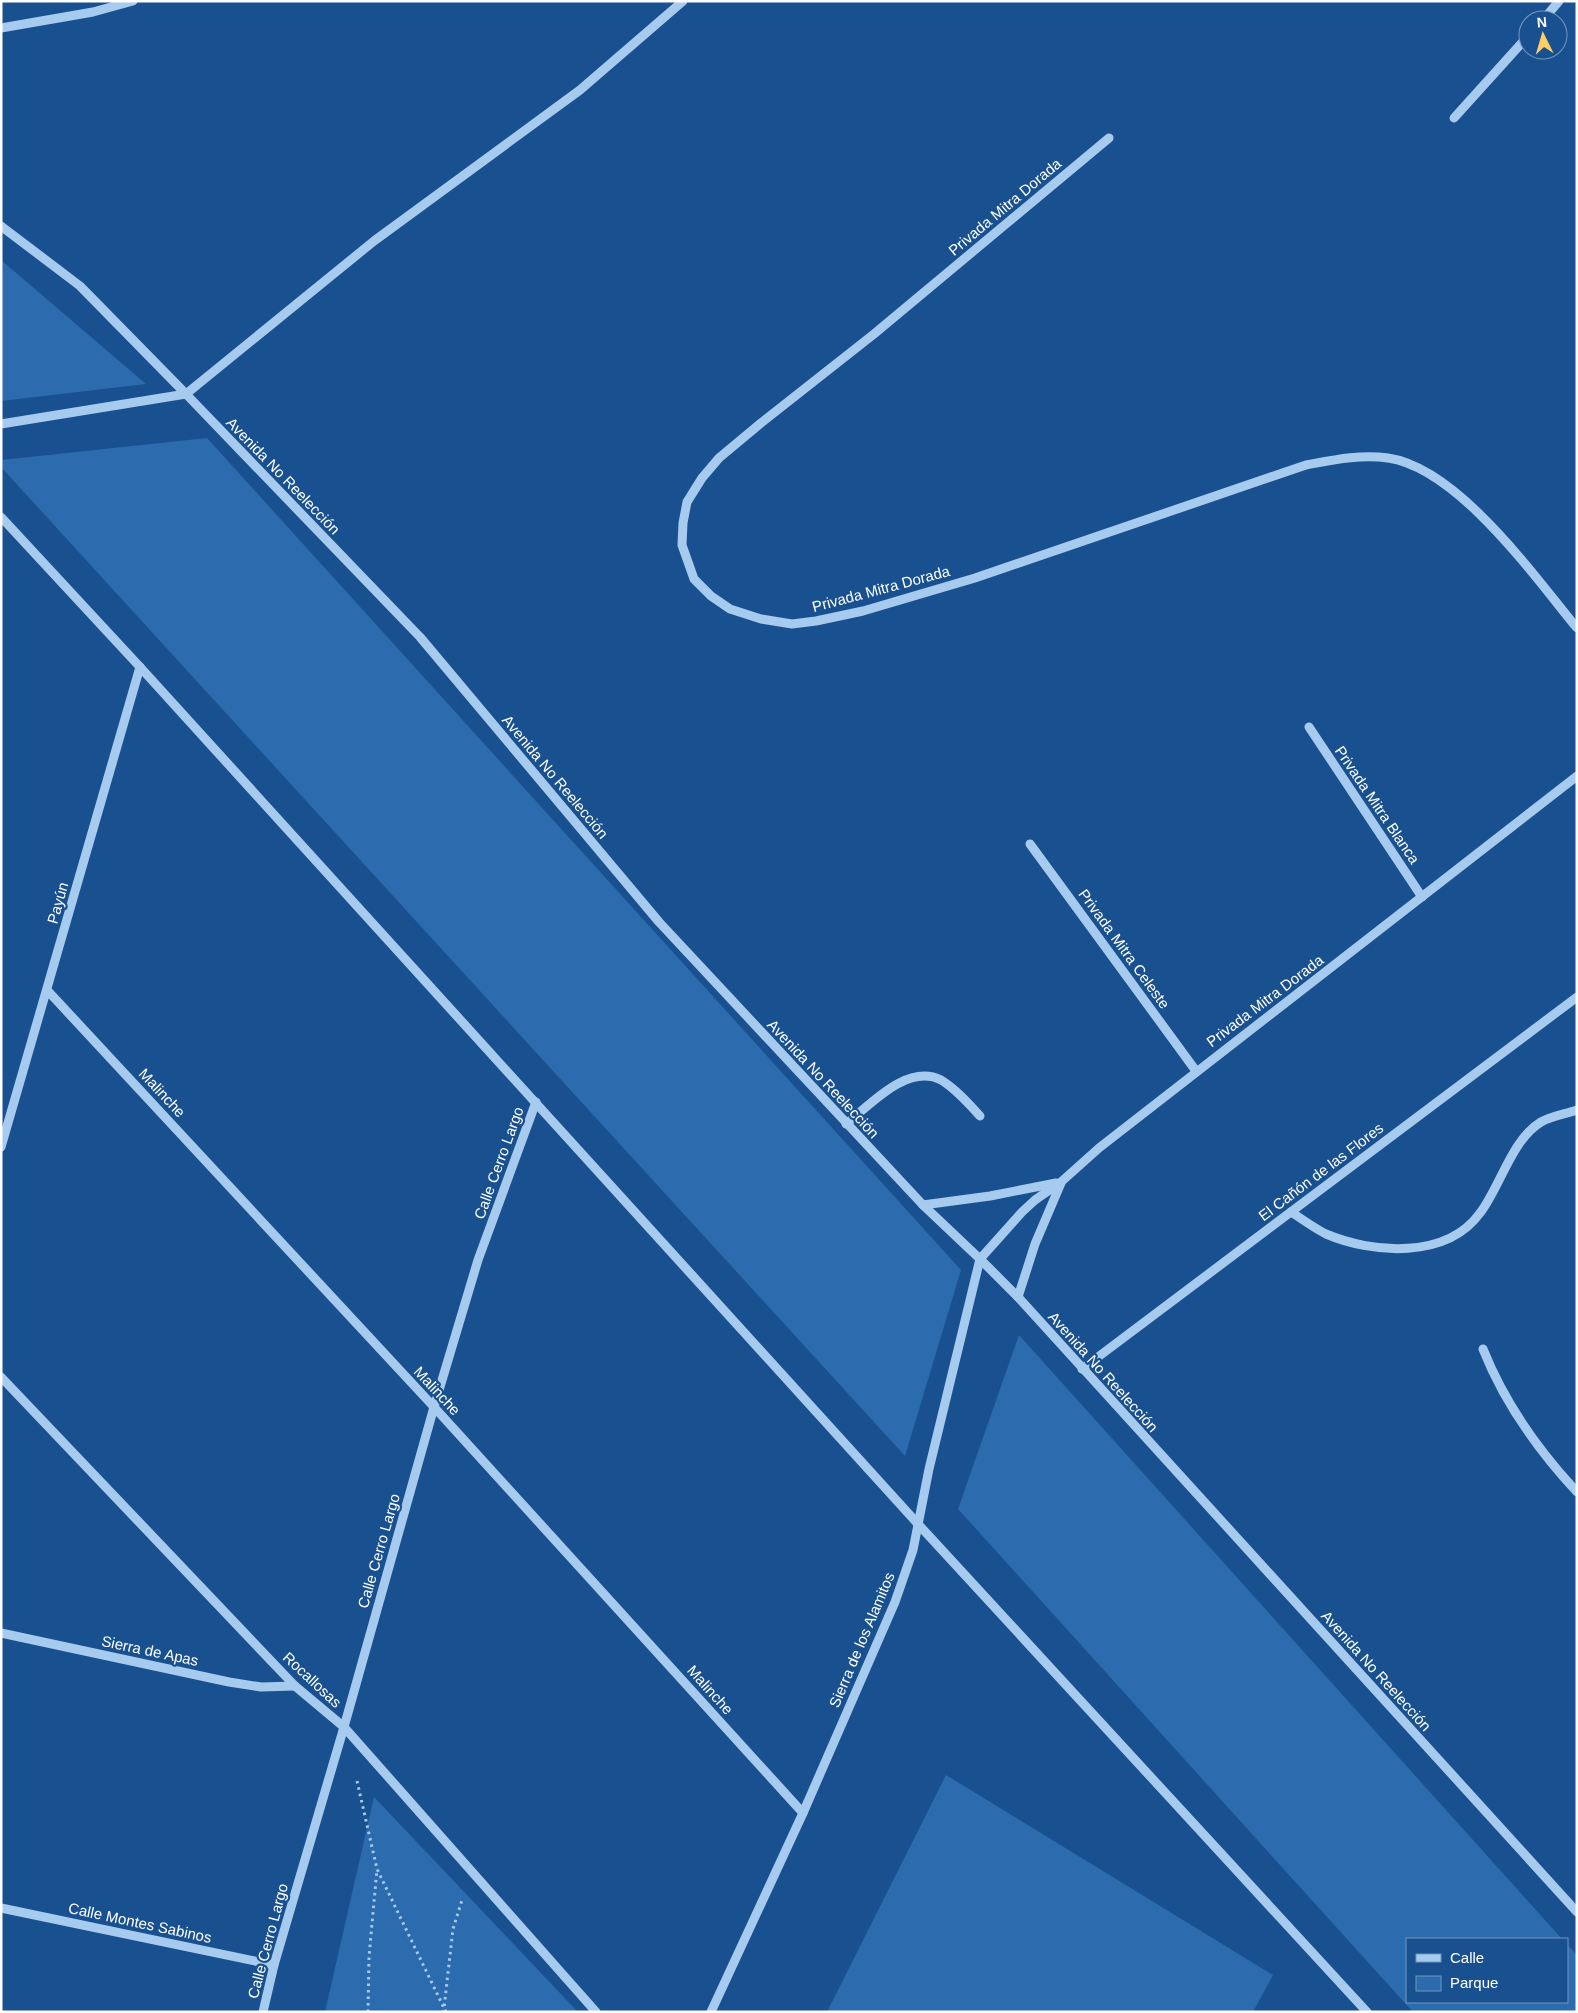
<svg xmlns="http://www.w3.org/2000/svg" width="1578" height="2013" viewBox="0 0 1578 2013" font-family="Arial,sans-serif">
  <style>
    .green { fill: #2b6bae }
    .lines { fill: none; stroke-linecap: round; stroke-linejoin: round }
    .path { stroke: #a7caef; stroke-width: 3; stroke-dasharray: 2.5 4; stroke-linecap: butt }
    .minor { stroke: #a7caef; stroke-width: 9 }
    .labels { text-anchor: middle; stroke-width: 4.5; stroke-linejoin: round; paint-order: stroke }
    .street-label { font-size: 15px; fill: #fff; stroke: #195190 }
  </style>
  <rect width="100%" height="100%" fill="#195190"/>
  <!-- green -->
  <g class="green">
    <polygon points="1,260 146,384 1,401"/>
    <polygon points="207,438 961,1270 905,1456 1,467 1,460"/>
    <polygon points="1019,1335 1562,1939 1407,1939 1407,2002 1567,2002 1567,1944 1577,1955 1577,2012 1413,2012 958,1509"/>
    <polygon points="946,1775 1273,1975 1253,2012 827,2012"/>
    <polygon points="374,1797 578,2012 325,2012"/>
  </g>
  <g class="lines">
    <!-- path -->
    <g class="path">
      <polyline points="357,1781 377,1869 444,2008 443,2012"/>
      <polyline points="368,2012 369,1957 377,1869"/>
      <polyline points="446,2012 444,2008 453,1929 462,1900"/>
    </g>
    <!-- minor -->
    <g class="minor">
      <polyline points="1543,20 1559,1"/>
      <polyline points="1,28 93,12 133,1"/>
      <polyline points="1454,118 1528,36"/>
      <path d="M 1109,138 L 874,334 L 761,423 L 719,458 L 702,478 L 687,502 L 683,523 L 682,545 L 694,579 L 711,596 L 730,609 L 761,619 L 792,624 L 816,621 L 863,611 L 975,578 L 1306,465 C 1333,460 1360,454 1388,458 C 1458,468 1534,576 1577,628"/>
      <polyline points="1,226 80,286 186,394 374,241 580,90 683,1"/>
      <polyline points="1,424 186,394 420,637 659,922 923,1205 980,1259 1018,1297 1577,1912"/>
      <polyline points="1,517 140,667 918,1524 1367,2012"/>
      <polyline points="1309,727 1422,897"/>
      <polyline points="1030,844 1196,1071"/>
      <polyline points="47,990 434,1407 803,1813"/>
      <path d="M 846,1124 C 870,1105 907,1063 941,1080 C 956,1089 969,1104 980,1116"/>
      <polyline points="1,1147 140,667"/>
      <polyline points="923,1205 990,1196 1056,1183"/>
      <path d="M 1291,1212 C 1302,1219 1314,1228 1326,1234 C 1373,1254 1447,1259 1480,1213 C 1500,1187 1512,1139 1541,1122 C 1551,1116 1565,1114 1577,1110"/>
      <polyline points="1018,1297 1035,1244 1061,1183"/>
      <path d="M 1483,1349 C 1504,1402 1538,1450 1577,1492"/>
      <polyline points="1082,1369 1577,997"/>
      <polyline points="1,1377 295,1686 344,1727 596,2012"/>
      <polyline points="1,1633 229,1682 261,1687 295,1686"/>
      <polyline points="1,1908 274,1965"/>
      <polyline points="263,2012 274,1965 344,1727 434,1407 478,1260 536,1102"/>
      <polyline points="711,2012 803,1813 895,1602 913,1550 929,1469 980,1259 1022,1212 1035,1200 1061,1182 1099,1148 1577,776"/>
    </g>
  </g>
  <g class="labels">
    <!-- street labels -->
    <g class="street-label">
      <text transform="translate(1005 207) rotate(-40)" y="5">Privada Mitra Dorada</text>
      <text transform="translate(283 476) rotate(46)" y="5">Avenida No Reelección</text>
      <text transform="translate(881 589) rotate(-15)" y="5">Privada Mitra Dorada</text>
      <text transform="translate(555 777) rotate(50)" y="5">Avenida No Reelección</text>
      <text transform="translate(1377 805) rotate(56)" y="5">Privada Mitra Blanca</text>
      <text transform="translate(58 903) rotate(-74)" y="5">Payún</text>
      <text transform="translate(1124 949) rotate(54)" y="5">Privada Mitra Celeste</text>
      <text transform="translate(1265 1001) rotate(-37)" y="5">Privada Mitra Dorada</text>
      <text transform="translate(823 1079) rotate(47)" y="5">Avenida No Reelección</text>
      <text transform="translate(162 1093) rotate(47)" y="5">Malinche</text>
      <text transform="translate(499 1163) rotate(-70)" y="5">Calle Cerro Largo</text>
      <text transform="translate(1321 1172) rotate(-37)" y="5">El Cañón de las Flores</text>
      <text transform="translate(1103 1372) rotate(48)" y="5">Avenida No Reelección</text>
      <text transform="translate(437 1391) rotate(47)" y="5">Malinche</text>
      <text transform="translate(379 1551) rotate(-74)" y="5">Calle Cerro Largo</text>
      <text transform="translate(862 1640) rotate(-67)" y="5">Sierra de los Alamitos</text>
      <text transform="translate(150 1651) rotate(12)" y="5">Sierra de Apas</text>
      <text transform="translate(1376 1671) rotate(48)" y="5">Avenida No Reelección</text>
      <text transform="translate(312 1680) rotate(43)" y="5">Rocallosas</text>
      <text transform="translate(710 1690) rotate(48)" y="5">Malinche</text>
      <text transform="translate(140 1923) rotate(12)" y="5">Calle Montes Sabinos</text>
      <text transform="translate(268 1941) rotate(-75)" y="5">Calle Cerro Largo</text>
    </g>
  </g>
  <!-- border -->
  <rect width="1578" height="2013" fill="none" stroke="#ffffff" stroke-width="5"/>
  <!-- legend -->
  <rect x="1406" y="1938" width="162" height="65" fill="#195190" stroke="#7597bc"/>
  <rect x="1416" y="1954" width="25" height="8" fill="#a7caef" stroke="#7597bc"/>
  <text x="1450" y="1963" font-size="15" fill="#ffffff">Calle</text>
  <rect x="1416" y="1976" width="25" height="15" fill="#2b6bae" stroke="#7597bc"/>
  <text x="1450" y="1988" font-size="15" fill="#ffffff">Parque</text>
  <!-- north arrow -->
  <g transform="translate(1543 35) rotate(355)"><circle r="24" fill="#195190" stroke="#7597bc"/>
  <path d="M0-4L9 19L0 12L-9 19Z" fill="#ffcd65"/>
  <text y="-8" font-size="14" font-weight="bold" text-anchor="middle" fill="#ffffff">N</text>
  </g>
</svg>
